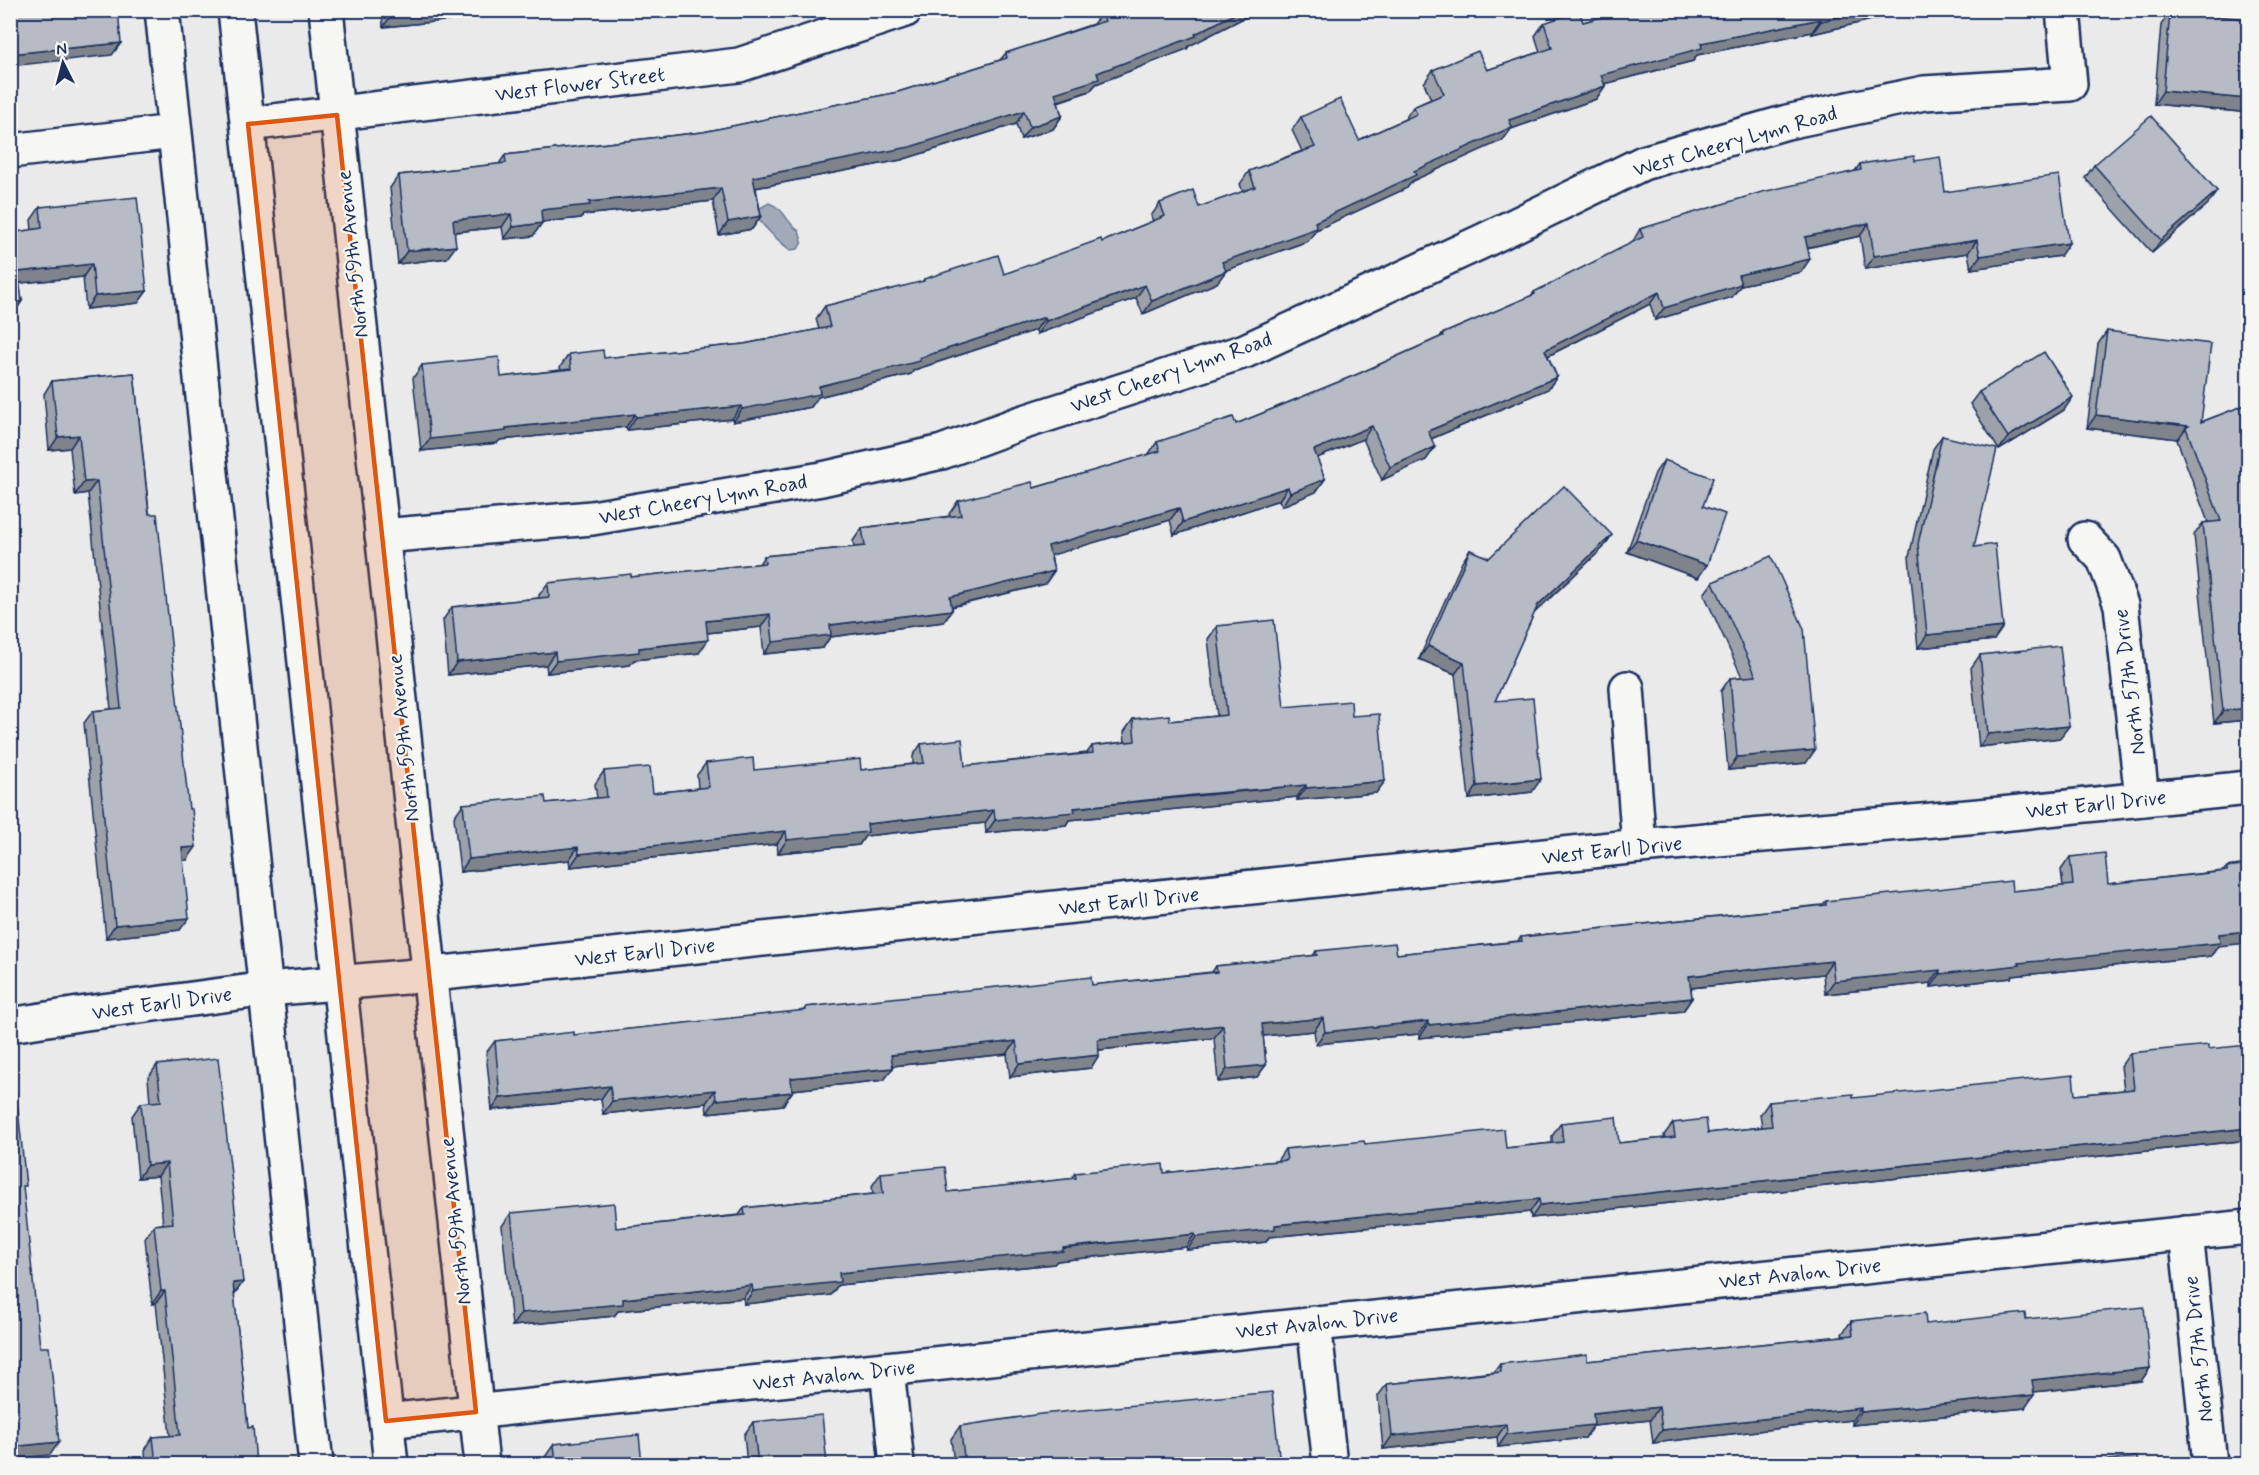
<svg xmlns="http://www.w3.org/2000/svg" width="2259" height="1475" viewBox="0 0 2259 1475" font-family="Mynerve,sans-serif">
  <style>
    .water { fill: #a2aaba; stroke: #6c7995; stroke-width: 1.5 }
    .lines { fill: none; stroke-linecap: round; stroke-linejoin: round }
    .minor-casing { stroke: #1b2f5e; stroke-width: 38 }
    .major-casing { stroke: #1b2f5e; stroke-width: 38 }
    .minor { stroke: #f6f6f2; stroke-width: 33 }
    .major { stroke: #f6f6f2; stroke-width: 33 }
    .wall { fill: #9da1aa; stroke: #1b2f5e; stroke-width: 1.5 }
    .shaded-wall { fill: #7f838b; stroke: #1b2f5e; stroke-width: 1.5 }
    .building { fill: #b6bbc6; stroke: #1b2f5e; stroke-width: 1.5 }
    .marked { fill: #de5710; fill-opacity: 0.2; stroke: #de5710; stroke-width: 4.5; stroke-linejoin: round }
    .labels { text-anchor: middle; stroke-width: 4.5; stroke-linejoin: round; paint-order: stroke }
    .street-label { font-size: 21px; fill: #1b2f5e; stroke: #f6f6f2 }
  </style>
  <rect width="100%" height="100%" fill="#e9eae9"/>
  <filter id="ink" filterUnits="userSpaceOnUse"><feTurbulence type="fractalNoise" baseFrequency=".0167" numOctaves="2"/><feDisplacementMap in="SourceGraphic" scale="12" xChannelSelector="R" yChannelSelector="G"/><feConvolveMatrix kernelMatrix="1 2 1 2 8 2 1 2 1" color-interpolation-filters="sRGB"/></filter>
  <g filter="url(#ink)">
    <!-- water -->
    <path class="water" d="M 769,203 C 787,210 784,221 799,231 L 802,242 L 798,249 L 790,250 C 778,240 766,230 757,217 L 760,208 Z"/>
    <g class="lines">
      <defs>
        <g id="minor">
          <polyline points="162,10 316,1464"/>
          <polyline points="326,10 482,1464"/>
          <polyline points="248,124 739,65 905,10"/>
          <polyline points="10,151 174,132"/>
          <polyline points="382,536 592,518 822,479 942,452 1018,424 1245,351 1483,241 1643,163 1787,122 1924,93 2070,84 2063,10"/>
          <polyline points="2085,539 2104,559 2121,605 2142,799"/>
          <polyline points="1627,688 1639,846"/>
          <polyline points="10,1025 79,1014 267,989 405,977 1639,846 2001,814 2248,788"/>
          <polyline points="2186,1233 2210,1464"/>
          <polyline points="1314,1323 1330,1464"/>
          <polyline points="887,1369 897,1464"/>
          <polyline points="386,1421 2248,1227"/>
        </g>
        <polyline id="major" points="235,10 391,1464"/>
      </defs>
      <!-- minor casing -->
      <use href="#minor" class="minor-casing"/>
      <!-- major casing -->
      <use href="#major" class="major-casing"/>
      <!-- minor -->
      <use href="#minor" class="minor"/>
      <!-- major -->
      <use href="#major" class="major"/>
    </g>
    <!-- wall -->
    <g class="wall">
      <polygon points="382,10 556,10 383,27"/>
      <polygon points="1107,10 1259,10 1189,46 1187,49 1096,84 1090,91 1058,102 1062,116 1053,129 1021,139 1016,124 901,160 756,188 761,216 752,229 719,235 713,201 583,215 581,218 542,222 533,236 504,239 502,227 455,232 447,258 398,264 390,188 399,175 499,164 505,155 703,132 898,92 1000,60 1006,53 1093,24 1102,13"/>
      <polygon points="1629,10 1914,10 1812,34 1812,32 1697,55 1693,61 1605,84 1605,86 1596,99 1511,129 1503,140 1412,181 1407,188 1316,230 1308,241 1226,270 1217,283 1143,314 1136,298 1037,334 1036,330 914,370 911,374 818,397 811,407 733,422 732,419 627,430 626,427 500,440 497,443 421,451 413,378 422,365 501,377 561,370 560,367 569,354 604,358 744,344 819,329 816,319 825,306 922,282 924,279 1004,274 1102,242 1153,221 1151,216 1160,203 1199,207 1243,192 1240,184 1249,171 1302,151 1292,130 1301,117 1359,140 1405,119 1413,107 1431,99 1424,83 1433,70 1487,70 1540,52 1535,36 1544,23 1583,22"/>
      <polygon points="2170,12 2241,112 2154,104 2161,25"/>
      <polygon points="1915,161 1945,192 2060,256 1971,269 1968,253 1865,269 1860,236 1807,248 1801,272 1741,285 1732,297 1655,320 1650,304 1548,356 1557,377 1548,389 1431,439 1435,447 1426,460 1382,480 1363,439 1317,458 1325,479 1316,492 1282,506 1279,500 1174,535 1170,520 1051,555 1054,571 1045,584 952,607 952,610 943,622 830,637 823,648 764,654 761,627 707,633 699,653 634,660 630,665 547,673 546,665 448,675 443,620 452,607 539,598 539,595 548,583 631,577 759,564 764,556 854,547 853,541 862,528 950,516 949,514 958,501 1034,488 1148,455 1157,442 1236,424 1358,374 1440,337 1442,334 1531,296 1534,292 1632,243 1640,229 1855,171 1860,164"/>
      <polygon points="2094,165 2217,191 2208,204 2152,253 2085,178"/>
      <polygon points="40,207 147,291 138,303 86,309 83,277 19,283 22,301 13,314 10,315 32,230 31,220"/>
      <polygon points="2107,331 2201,422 2248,404 2248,720 2214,723 2194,535 2203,523 2208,522 2177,440 2178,439 2087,428 2098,344"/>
      <polygon points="134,373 187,860 183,860 180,930 106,938 84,723 93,711 111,709 88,493 75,495 70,448 49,450 44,394 52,381"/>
      <polygon points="1979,392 2064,410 1999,450 1970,404"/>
      <polygon points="1942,436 1994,640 1918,648 1909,557 1933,449"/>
      <polygon points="1664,460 1703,506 1698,578 1627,552 1655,473"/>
      <polygon points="1603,548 1534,613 1495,701 1532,792 1469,799 1455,674 1419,659 1462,562 1470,550 1489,558"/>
      <polygon points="1713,582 1806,763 1728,770 1721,691 1730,678 1742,677 1704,594"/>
      <polygon points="1217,626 1284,707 1352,716 1385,781 1376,793 1297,800 1297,797 1195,807 1069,820 1066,825 986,833 985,823 865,836 859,845 778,853 777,844 570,867 569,860 460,872 454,817 463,804 546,803 597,798 595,784 604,771 653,793 698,788 697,775 706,763 754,770 861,770 913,764 913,756 921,744 965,766 1087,753 1092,746 1125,742 1124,732 1133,719 1170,721 1217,716 1208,639"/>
      <polygon points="1980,655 2060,738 1979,747 1971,668"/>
      <polygon points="2070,857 2108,884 2223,871 2227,867 2248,864 2218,946 2211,956 2012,976 2011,978 1931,987 1931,983 1825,994 1823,974 1691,988 1692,998 1683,1011 1419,1038 1419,1034 1316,1044 1314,1031 1263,1036 1266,1065 1257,1077 1218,1082 1214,1038 1099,1050 1091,1068 1010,1077 1007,1054 892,1066 893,1068 884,1080 792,1090 792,1092 783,1105 707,1113 706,1103 603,1114 601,1099 492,1110 486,1053 495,1041 574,1035 803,1011 806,1007 1092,985 1212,972 1216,966 1313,956 1316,951 1397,954 1518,941 1521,937 1822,905 1826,901 2012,891 2063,886 2061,870"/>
      <polygon points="2208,1049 2248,1140 1531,1218 1530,1212 1269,1237 1266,1242 1187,1250 1186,1247 1057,1261 1054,1264 838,1285 831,1295 744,1304 743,1298 618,1311 614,1316 512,1326 502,1226 511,1213 616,1228 739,1215 744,1208 873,1194 872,1186 881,1173 948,1192 1071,1179 1075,1173 1164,1173 1277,1161 1285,1149 1365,1144 1506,1148 1552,1143 1552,1136 1561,1123 1619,1143 1665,1138 1664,1135 1673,1123 1708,1133 1762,1127 1760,1115 1769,1102 1853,1098 2075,1095 2124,1090 2121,1066 2130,1053"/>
      <polygon points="157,1065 234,1295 248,1428 256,1464 146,1464 145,1450 153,1437 170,1436 156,1303 152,1304 145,1238 154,1225 163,1224 158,1176 138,1178 132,1116 141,1103 150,1102 148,1078"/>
      <polygon points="2026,1319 2150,1368 2141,1381 2033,1392 2025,1408 1852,1425 1852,1420 1653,1443 1650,1420 1593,1426 1585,1438 1498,1447 1497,1437 1383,1449 1378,1396 1387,1384 1494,1372 1500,1364 1587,1361 1843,1336 1842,1334 1851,1321 1926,1324"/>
      <polygon points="753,1422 827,1464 747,1464 744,1435"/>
      <polygon points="960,1426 1280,1464 954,1464 951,1439"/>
      <polygon points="554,1444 642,1464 546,1464 545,1457"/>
    </g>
    <!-- shaded-wall -->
    <g class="shaded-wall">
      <polygon points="430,10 556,10 383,27 392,14"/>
      <polygon points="1242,10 1259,10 1189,46 1187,49 1096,84 1090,91 1046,105 1055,93 1097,73 1195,34"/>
      <polygon points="1868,10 1914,10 1812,34 1821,21"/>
      <polygon points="1821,19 1812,32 1697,55 1693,61 1592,87 1601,75 1701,43"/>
      <polygon points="121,43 112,55 10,66 10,54"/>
      <polygon points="1605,86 1596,99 1511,129 1503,140 1412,181 1407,188 1316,230 1308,241 1213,275 1222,262 1315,222 1414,171 1509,120"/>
      <polygon points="2163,91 2248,99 2248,102 2241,112 2154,104"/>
      <polygon points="1024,111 1016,124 901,160 744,190 753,177"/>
      <polygon points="1062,116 1053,129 1021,139 1030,127"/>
      <polygon points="721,188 713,201 583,215 581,218 532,223 541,210 589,202"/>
      <polygon points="2217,191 2208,204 2152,253 2161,240"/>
      <polygon points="511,214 502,227 444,233 453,220"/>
      <polygon points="761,216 752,229 719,235 728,222"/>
      <polygon points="542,223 533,236 504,239 513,227"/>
      <polygon points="1869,223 1860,236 1796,250 1805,237"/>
      <polygon points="1977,240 1968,253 1865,269 1874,256"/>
      <polygon points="2069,243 2060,256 1971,269 1980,256"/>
      <polygon points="456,246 447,258 398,264 407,251"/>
      <polygon points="1810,259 1801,272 1741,285 1732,297 1655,320 1664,308 1738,275"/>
      <polygon points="92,264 83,277 10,284 18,272"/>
      <polygon points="1226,271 1217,283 1143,314 1152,301"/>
      <polygon points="1145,285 1136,298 1037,334 1046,321"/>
      <polygon points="147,291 138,303 86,309 95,296"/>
      <polygon points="1659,292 1650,304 1536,362 1545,350"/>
      <polygon points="22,301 13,314 10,315 10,303"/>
      <polygon points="1045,317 1036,330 914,370 911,374 818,397 811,407 733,422 742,409 919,358"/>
      <polygon points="1557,377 1548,389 1419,444 1428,431"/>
      <polygon points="2073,397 2064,410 1999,450 2008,437"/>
      <polygon points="741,406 732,419 627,430 636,417"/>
      <polygon points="635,414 626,427 500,440 497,443 421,451 430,439 506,428"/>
      <polygon points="2096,415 2189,426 2186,428 2178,439 2087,428"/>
      <polygon points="1372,426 1363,439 1305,463 1314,450"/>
      <polygon points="79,435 70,448 49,450 58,437"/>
      <polygon points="1435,447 1426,460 1382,480 1390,467"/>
      <polygon points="1325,479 1316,492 1282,506 1290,493"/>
      <polygon points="97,481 88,493 75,495 84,482"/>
      <polygon points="1288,487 1279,500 1174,535 1183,522"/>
      <polygon points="1179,508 1170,520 1039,559 1048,546"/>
      <polygon points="1612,535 1603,548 1529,618 1538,605"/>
      <polygon points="1636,540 1707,565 1698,578 1627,552"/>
      <polygon points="1054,571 1045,584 941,609 950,597"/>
      <polygon points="952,610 943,622 830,637 823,648 764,654 773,642 830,625"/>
      <polygon points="770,614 761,627 697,634 706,621"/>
      <polygon points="2003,627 1994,640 1918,648 1927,635"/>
      <polygon points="708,640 699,653 634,660 630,665 547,673 556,661 639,648"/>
      <polygon points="1428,646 1464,662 1455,674 1419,659"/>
      <polygon points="555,652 546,665 448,675 457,662"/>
      <polygon points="2248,708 2248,720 2214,723 2223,711"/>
      <polygon points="2069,726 2060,738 1979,747 1988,734"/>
      <polygon points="1815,750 1806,763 1728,770 1737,757"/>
      <polygon points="1541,779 1532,792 1469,799 1477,786"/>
      <polygon points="1385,781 1376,793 1297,800 1306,788"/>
      <polygon points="1306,785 1297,797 1069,820 1066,825 986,833 995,820 1074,808"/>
      <polygon points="994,810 985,823 865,836 859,845 778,853 787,840 867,824"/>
      <polygon points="786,831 777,844 570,867 579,854"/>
      <polygon points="196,847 187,860 173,861 182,848"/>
      <polygon points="578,847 569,860 460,872 469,859"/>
      <polygon points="189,918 180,930 106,938 115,925"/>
      <polygon points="2248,931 2248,943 2218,946 2211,956 2012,976 2011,978 1931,987 1940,974 2219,934"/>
      <polygon points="1832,961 1823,974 1680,989 1689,976"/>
      <polygon points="1940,970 1931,983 1825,994 1834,981"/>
      <polygon points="1692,998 1683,1011 1419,1038 1428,1025"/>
      <polygon points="1323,1018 1314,1031 1253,1037 1262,1024"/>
      <polygon points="1428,1021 1419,1034 1316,1044 1325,1032"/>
      <polygon points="1223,1025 1214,1038 1089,1051 1098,1039"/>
      <polygon points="1016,1041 1007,1054 882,1067 891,1055"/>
      <polygon points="1099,1055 1091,1068 1010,1077 1019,1064"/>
      <polygon points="1266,1065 1257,1077 1218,1082 1227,1069"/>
      <polygon points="893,1068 884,1080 782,1091 791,1078"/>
      <polygon points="610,1086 601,1099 492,1110 500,1098"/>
      <polygon points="715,1090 706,1103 603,1114 612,1101"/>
      <polygon points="792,1092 783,1105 707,1113 716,1100"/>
      <polygon points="2248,1128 2248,1140 1531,1218 1540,1205"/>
      <polygon points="167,1163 158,1176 138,1178 147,1165"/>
      <polygon points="1539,1199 1530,1212 1269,1237 1266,1242 1187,1250 1196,1237 1275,1225"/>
      <polygon points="1195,1234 1186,1247 1057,1261 1054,1264 838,1285 831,1295 744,1304 753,1291 839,1273"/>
      <polygon points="243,1282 234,1295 233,1283"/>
      <polygon points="752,1285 743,1298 618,1311 614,1316 512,1326 521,1313 623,1299"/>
      <polygon points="161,1291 165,1291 156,1303 152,1304"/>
      <polygon points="2150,1368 2141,1381 2023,1393 2032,1380"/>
      <polygon points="2034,1395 2025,1408 1852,1425 1861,1412"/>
      <polygon points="1659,1407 1650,1420 1593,1426 1585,1438 1498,1447 1507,1434 1593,1414"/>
      <polygon points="1861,1408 1852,1420 1653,1443 1662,1430"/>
      <polygon points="1506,1424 1497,1437 1383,1449 1392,1436"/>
      <polygon points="59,1442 50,1455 10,1459 10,1447"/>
    </g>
    <!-- building -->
    <g class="building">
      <polygon points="10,10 118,10 121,43 10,54"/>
      <polygon points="392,10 430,10 392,14"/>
      <polygon points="1107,10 1242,10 1195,34 1196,36 1097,73 1099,79 1055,93 1062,116 1030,127 1024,111 910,147 753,177 761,216 728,222 721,188 589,202 590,205 541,210 542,223 513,227 511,214 453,220 456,246 407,251 399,175 506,163 505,155 703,132 898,92 1007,58 1006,53 1105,21 1102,13"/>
      <polygon points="1629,10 1868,10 1821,21 1821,19 1701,43 1702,48 1601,75 1605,86 1509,120 1512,127 1414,171 1416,175 1315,222 1317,228 1222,262 1226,271 1152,301 1145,285 1046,321 1045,317 919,358 920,361 819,386 820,394 742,409 741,406 636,417 635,414 506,428 506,431 430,439 422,365 499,357 501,377 571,369 569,354 603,350 604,358 744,344 830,327 825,306 924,281 924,279 998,255 1004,274 1101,239 1102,242 1165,216 1160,203 1193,190 1199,207 1255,187 1249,171 1315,147 1301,117 1340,99 1359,140 1417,114 1413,107 1444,94 1433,70 1478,51 1487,70 1552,48 1544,23 1579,11 1583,22"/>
      <polygon points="2170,12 2248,19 2248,99 2163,91"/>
      <polygon points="2151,116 2217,191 2161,240 2094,165"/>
      <polygon points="1914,156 1915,161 1940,157 1945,192 2059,175 2069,243 1980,256 1977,240 1874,256 1869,223 1805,237 1810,259 1738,275 1741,284 1664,308 1659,292 1545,350 1557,377 1428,431 1435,447 1390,467 1372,426 1314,450 1325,479 1290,493 1288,487 1183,522 1179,508 1048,546 1054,571 950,597 952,610 830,625 831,635 773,642 770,614 706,621 708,640 639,648 639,652 556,661 555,652 457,662 452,607 549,597 548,583 631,574 631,577 765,563 764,556 865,546 862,528 961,515 958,501 1032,482 1034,488 1160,451 1157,442 1233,417 1236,424 1358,374 1443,336 1442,334 1535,294 1534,292 1643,237 1640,229 1762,192 1861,170 1860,164"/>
      <polygon points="137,197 147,291 95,296 92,264 18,272 22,301 10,303 10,233 42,228 40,207"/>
      <polygon points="2107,331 2211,344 2201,422 2248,404 2248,708 2223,711 2203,523 2221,521 2186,428 2189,426 2096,415"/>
      <polygon points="2044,352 2073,397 2008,437 1979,392"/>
      <polygon points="134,373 149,514 157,514 189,809 192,809 196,847 182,848 189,918 115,925 93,711 121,708 97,481 84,482 79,435 58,437 52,381"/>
      <polygon points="1942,436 1997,449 1974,547 1995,544 2003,627 1927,635 1918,544"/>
      <polygon points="1664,460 1713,478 1703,506 1725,514 1707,565 1636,540"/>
      <polygon points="1564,486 1612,535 1538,605 1495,701 1533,698 1541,779 1477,786 1464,662 1428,646 1470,550 1489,558"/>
      <polygon points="1771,556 1804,629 1815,750 1737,757 1730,678 1756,676 1713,582"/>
      <polygon points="1274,620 1284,707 1351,701 1352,716 1379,714 1385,781 1306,788 1306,785 1204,794 1074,808 1075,812 995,820 994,810 867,824 868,832 787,840 786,831 579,854 578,847 469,859 463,804 545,796 546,803 607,797 604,771 650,767 653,793 709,787 706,763 753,758 754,770 860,759 861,770 924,763 921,744 962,739 965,766 1093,753 1092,746 1135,741 1133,719 1169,715 1170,721 1227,715 1217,626"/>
      <polygon points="2060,646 2069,726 1988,734 1980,655"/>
      <polygon points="2105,853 2108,884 2227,871 2227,867 2248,864 2248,931 2219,934 2220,943 2019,963 2020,965 1940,974 1940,970 1834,981 1832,961 1689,976 1692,998 1428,1025 1428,1021 1325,1032 1323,1018 1262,1024 1266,1065 1227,1069 1223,1025 1098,1039 1099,1055 1019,1064 1016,1041 891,1055 893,1068 791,1078 792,1092 716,1100 715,1090 612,1101 610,1086 500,1098 495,1041 574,1032 574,1035 806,1010 806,1007 1091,977 1092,985 1217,972 1216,966 1317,955 1316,951 1395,943 1397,954 1522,941 1521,937 1826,905 1826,901 2011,881 2012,891 2073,885 2070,857"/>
      <polygon points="2208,1045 2208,1049 2248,1045 2248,1128 1540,1205 1539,1199 1275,1225 1275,1229 1196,1237 1195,1234 1063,1248 1063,1251 839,1273 840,1282 753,1291 752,1285 623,1299 623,1304 521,1313 511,1213 614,1203 616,1228 745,1215 744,1208 883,1193 881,1173 945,1167 948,1192 1076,1178 1075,1173 1163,1164 1164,1173 1287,1160 1285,1149 1364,1141 1365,1144 1504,1129 1506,1148 1563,1142 1561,1123 1616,1117 1619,1143 1675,1137 1673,1123 1706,1119 1708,1133 1772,1126 1769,1102 1853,1094 1853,1098 2073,1075 2075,1095 2134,1089 2130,1053"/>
      <polygon points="218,1058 243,1282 233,1283 248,1428 253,1427 256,1464 156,1464 153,1437 180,1435 165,1291 161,1291 154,1225 173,1223 167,1163 147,1165 141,1103 161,1101 157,1065"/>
      <polygon points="10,1090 16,1090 26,1186 23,1186 40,1347 49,1347 59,1442 10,1447"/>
      <polygon points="2144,1307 2150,1368 2032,1380 2034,1395 1861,1412 1861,1408 1662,1430 1659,1407 1593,1414 1594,1425 1507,1434 1506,1424 1392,1436 1387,1384 1501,1372 1500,1364 1587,1354 1587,1361 1853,1335 1851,1321 1925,1313 1926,1324 2025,1313 2026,1319"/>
      <polygon points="1272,1392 1280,1464 965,1464 960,1426 1041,1414"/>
      <polygon points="822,1415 827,1464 758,1464 753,1422"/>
      <polygon points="639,1435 642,1464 556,1464 554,1444"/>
      <polygon points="2137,1457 2138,1464 2069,1464"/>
    </g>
  </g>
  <!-- marked area -->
  <path class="marked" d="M 337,115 L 476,1412 L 386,1421 L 248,124 Z"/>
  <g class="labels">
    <!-- street labels -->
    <g class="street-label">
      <text transform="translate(580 84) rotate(-7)" y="7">West Flower Street</text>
      <text transform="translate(1735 141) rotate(-16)" y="7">West Cheery Lynn Road</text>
      <text transform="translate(352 254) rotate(-96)" y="7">North 59th Avenue</text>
      <text transform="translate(1171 372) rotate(-19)" y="7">West Cheery Lynn Road</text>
      <text transform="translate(703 499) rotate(-10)" y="7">West Cheery Lynn Road</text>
      <text transform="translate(2129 682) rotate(-97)" y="7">North 57th Drive</text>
      <text transform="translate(403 738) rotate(-96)" y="7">North 59th Avenue</text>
      <text transform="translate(2096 804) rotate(-6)" y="7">West Earll Drive</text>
      <text transform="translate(1612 850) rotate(-6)" y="7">West Earll Drive</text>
      <text transform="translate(1129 901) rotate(-6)" y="7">West Earll Drive</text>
      <text transform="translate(645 952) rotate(-6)" y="7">West Earll Drive</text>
      <text transform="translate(162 1003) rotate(-8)" y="7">West Earll Drive</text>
      <text transform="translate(455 1221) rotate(-96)" y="7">North 59th Avenue</text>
      <text transform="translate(1800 1273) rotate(-6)" y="7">West Avalon Drive</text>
      <text transform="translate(1317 1323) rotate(-6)" y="7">West Avalon Drive</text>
      <text transform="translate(2198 1349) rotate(-96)" y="7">North 57th Drive</text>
      <text transform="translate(834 1375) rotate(-6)" y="7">West Avalon Drive</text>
    </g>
  </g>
  <!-- margin -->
  <rect width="2259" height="1475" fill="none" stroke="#f6f6f2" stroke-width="36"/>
  <rect x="18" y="18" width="2223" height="1439" fill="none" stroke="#1b2f5e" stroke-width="2" filter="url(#ink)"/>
  <!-- north arrow -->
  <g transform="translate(63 63) rotate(354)" stroke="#f6f6f2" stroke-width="4.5" paint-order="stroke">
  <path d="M0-4.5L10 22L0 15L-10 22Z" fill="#1b2f5e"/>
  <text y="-9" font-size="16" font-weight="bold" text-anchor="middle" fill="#1b2f5e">N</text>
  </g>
</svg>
